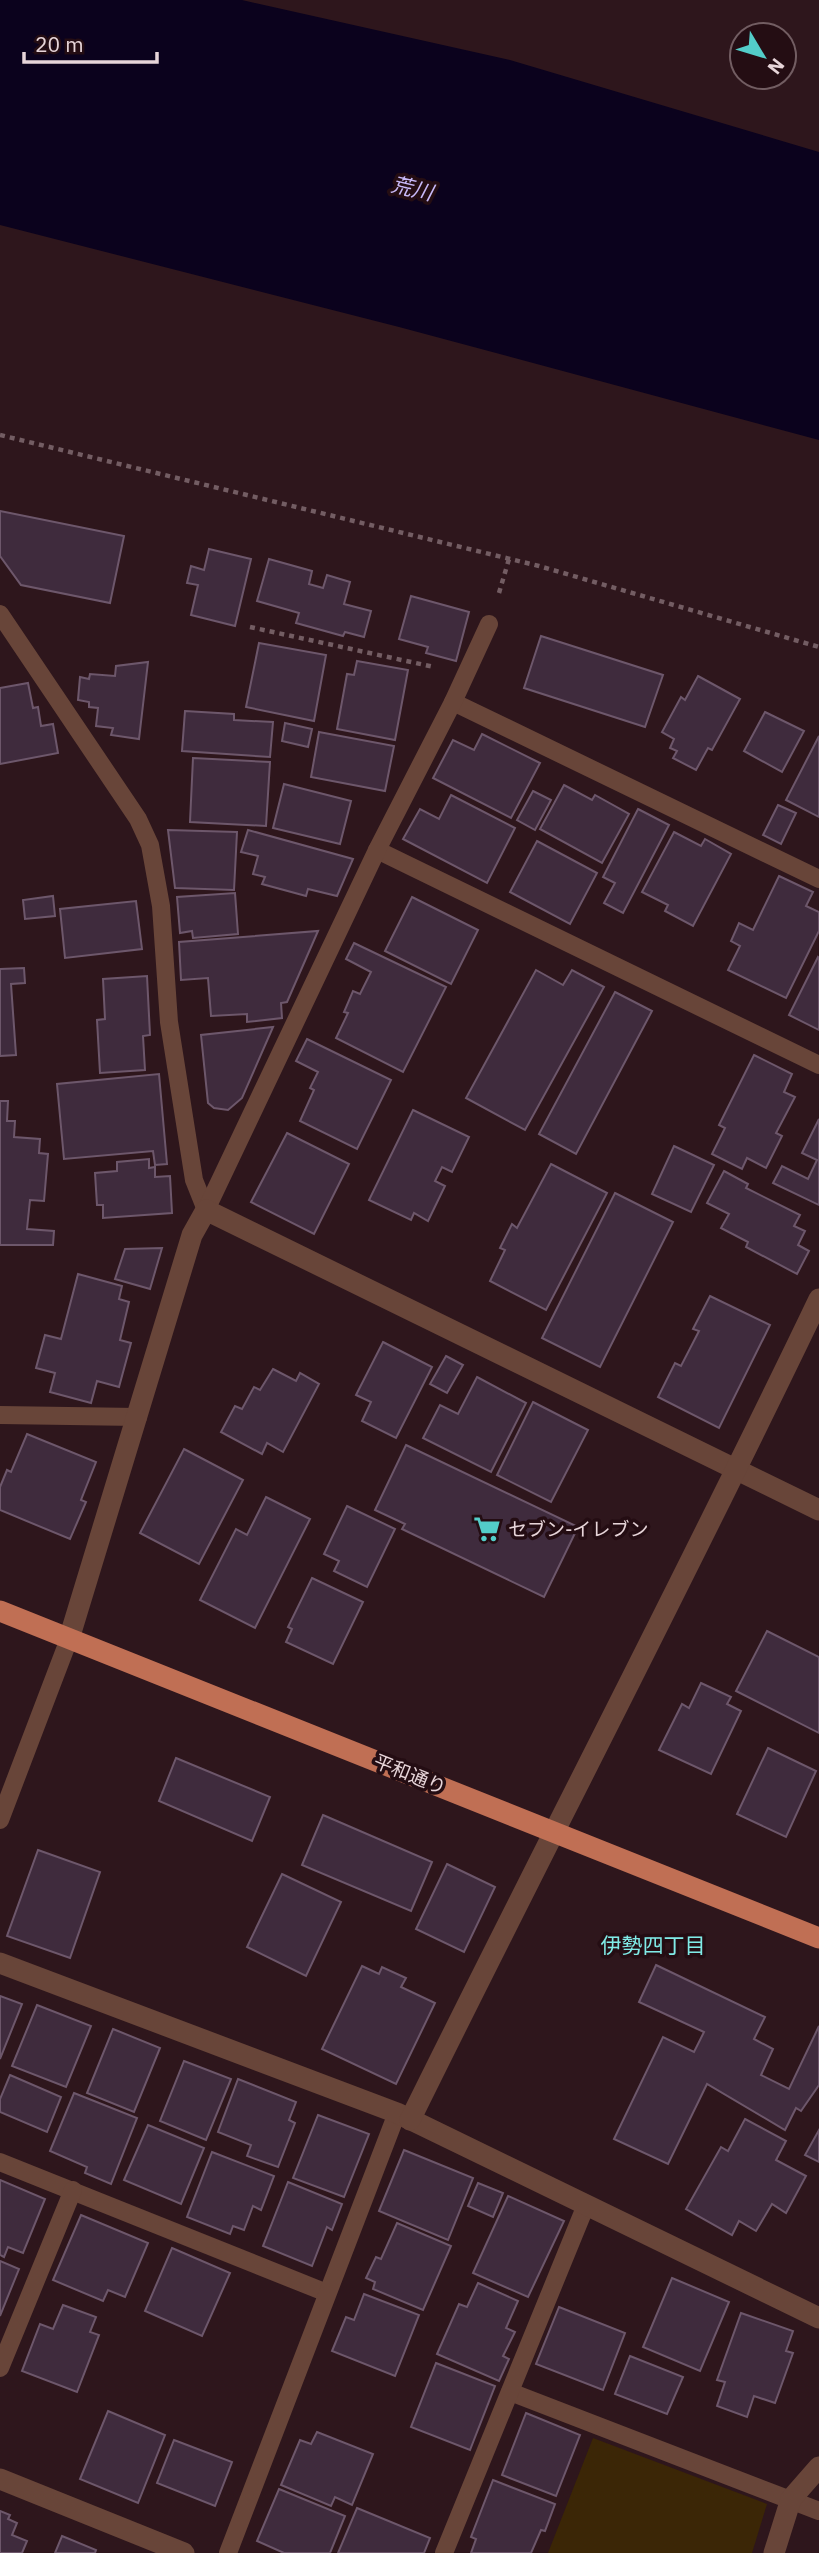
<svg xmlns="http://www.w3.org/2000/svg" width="819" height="2553" viewBox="0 0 819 2553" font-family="'IBM Plex Sans','Noto Sans JP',sans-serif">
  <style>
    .green { fill: #3b2606 }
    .water { fill: #0b021d }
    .building { fill: #3f2b3d; stroke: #6d576b; stroke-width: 2 }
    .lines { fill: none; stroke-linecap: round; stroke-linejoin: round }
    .path { stroke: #735d63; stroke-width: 4.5; stroke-dasharray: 5 5; stroke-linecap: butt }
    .service { stroke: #684539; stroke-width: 18 }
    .minor { stroke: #684539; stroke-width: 21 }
    .trunk { stroke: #c06f54; stroke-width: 21 }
    .labels { text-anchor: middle; stroke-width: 7; stroke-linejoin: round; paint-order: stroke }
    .poi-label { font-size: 19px; fill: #e7d5d9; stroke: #240d13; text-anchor: start }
    .street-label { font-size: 19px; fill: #e7d5d9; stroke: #240d13 }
    .water-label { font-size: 21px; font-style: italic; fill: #c8b9f8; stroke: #240d13 }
    .neighbourhood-label { font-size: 21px; fill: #80ebe7; stroke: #240d13 }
  </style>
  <rect width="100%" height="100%" fill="#2e161c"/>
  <!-- green -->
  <polygon class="green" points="593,2438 767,2504 752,2553 548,2553"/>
  <!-- water -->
  <polygon class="water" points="0,0 242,0 510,60 819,152 819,440 399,327 0,225"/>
  <!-- building -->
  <g class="building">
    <polygon points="0,511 124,536 110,603 21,585 0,556"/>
    <polygon points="209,549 251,559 235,626 191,615 198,585 187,583 191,566 204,570"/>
    <polygon points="269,559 312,571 309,584 323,588 327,575 350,582 344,604 371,611 364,637 345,632 343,636 296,623 299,613 257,601"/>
    <polygon points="411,596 469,612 456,661 426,653 428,647 399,639"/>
    <polygon points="541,636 663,675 645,727 524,688"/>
    <polygon points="259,643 326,655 314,721 246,707"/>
    <polygon points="357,661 408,670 395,740 337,729 347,674 354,675"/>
    <polygon points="148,662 139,739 111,735 113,728 96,726 98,708 89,707 89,702 78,700 80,677 89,679 90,674 115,676 116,666"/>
    <polygon points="698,676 740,699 712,750 708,748 696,770 673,758 677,751 670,748 674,739 662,732 681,697 685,700"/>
    <polygon points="28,683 33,708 38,707 41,726 53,724 58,753 0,764 0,688"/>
    <polygon points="185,711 234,714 234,720 273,722 270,757 182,751"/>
    <polygon points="765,712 804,731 782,772 744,751"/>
    <polygon points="285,723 312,729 308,747 282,741"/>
    <polygon points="319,732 394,746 385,791 311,777"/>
    <polygon points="482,734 540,763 511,818 433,778 453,740 474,750"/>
    <polygon points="819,736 819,817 786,800"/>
    <polygon points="193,758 270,762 266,826 190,822"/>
    <polygon points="284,784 351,801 340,844 273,828"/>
    <polygon points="564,785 592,800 595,795 629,814 602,863 540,829"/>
    <polygon points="533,791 551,800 535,830 517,820"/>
    <polygon points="451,795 515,828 487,883 403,839 420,809 439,819"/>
    <polygon points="778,805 796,813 781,844 763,835"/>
    <polygon points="638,809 669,825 623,913 604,903 615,883 603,877"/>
    <polygon points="168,830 237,832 234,890 175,888"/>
    <polygon points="248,830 353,859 337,896 308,889 306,896 262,884 265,877 253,874 258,856 241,852"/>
    <polygon points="674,832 701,846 705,839 731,854 693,926 665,911 668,905 642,892"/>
    <polygon points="537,841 597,873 570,924 510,892"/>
    <polygon points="779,876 813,892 806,906 819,912 819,931 786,998 728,970 740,946 731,941 739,923 753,930"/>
    <polygon points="235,893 238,934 193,938 192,931 180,933 177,897"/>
    <polygon points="53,896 55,916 25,919 23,900"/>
    <polygon points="412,897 478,930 451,984 385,951"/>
    <polygon points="136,901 142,949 65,958 60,909"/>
    <polygon points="318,931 287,1002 281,1003 282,1018 247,1022 247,1014 211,1016 208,978 181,980 179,942"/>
    <polygon points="354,943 446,987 403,1072 336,1038 348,1013 344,1012 353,991 360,994 371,972 346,959"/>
    <polygon points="818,957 819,958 819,1030 789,1015"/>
    <polygon points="24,968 25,983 11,984 16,1055 0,1056 0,969"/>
    <polygon points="536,970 563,985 572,970 604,987 525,1130 466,1098"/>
    <polygon points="147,976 150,1035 143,1036 145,1070 100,1073 97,1020 105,1019 103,979"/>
    <polygon points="615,992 652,1011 576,1154 539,1134"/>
    <polygon points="273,1027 242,1098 228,1110 214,1108 208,1103 201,1035"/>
    <polygon points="307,1039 391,1080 357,1149 300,1121 314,1090 310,1088 318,1072 296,1061"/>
    <polygon points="754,1055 792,1074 784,1092 795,1097 776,1133 782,1136 766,1168 747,1158 742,1169 712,1154 725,1128 719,1125"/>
    <polygon points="159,1074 167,1164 155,1165 153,1151 64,1159 57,1084"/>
    <polygon points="0,1101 8,1101 7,1121 15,1121 14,1137 40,1139 39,1153 48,1154 44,1201 30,1200 27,1229 54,1231 53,1245 0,1245"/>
    <polygon points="413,1110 469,1137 452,1172 442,1167 435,1181 445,1186 428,1221 414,1213 411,1220 369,1200"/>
    <polygon points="819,1119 819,1205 773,1183 782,1166 808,1179 817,1160 802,1153"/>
    <polygon points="287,1133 349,1164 314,1234 251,1202"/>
    <polygon points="674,1146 714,1165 691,1212 652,1194"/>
    <polygon points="149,1159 149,1168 155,1167 155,1177 170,1176 172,1213 103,1218 103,1205 97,1205 95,1173 117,1171 117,1162"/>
    <polygon points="551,1164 607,1193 546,1310 490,1281 505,1250 500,1248 512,1224 517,1228"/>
    <polygon points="724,1171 748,1184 746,1188 800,1215 794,1226 805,1231 798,1245 809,1251 797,1274 746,1247 748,1242 721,1228 729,1214 707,1203"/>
    <polygon points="615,1193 673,1222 600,1367 542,1338"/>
    <polygon points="162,1248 150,1289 115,1279 125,1249"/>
    <polygon points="78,1274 122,1286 119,1299 129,1302 120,1340 131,1343 119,1387 97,1381 91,1403 50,1392 55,1373 36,1368 45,1335 61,1339"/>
    <polygon points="710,1296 770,1325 719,1428 658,1397 675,1363 681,1366 699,1331 693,1329"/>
    <polygon points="383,1342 432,1367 396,1438 362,1421 371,1402 356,1395"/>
    <polygon points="446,1356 463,1365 447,1393 430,1384"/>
    <polygon points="273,1369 296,1381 300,1373 319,1384 283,1452 267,1443 262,1454 221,1432 235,1406 242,1409 254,1387 260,1390"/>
    <polygon points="477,1377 526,1403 491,1472 423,1438 440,1405 458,1414"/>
    <polygon points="533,1402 588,1430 551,1502 497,1475"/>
    <polygon points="27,1434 96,1462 81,1500 86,1502 70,1539 0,1510 0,1487 7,1470 11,1472"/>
    <polygon points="406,1445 578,1527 544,1597 402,1529 405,1524 375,1510"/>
    <polygon points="184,1449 243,1480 199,1564 140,1533"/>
    <polygon points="266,1497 310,1519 255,1628 200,1600 236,1529 247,1535"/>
    <polygon points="347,1506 395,1529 367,1587 334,1571 339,1561 324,1554"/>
    <polygon points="312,1578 363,1602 333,1664 286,1642 292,1629 288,1627"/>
    <polygon points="767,1631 819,1657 819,1733 736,1691"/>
    <polygon points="701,1683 731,1697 727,1704 741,1711 711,1774 659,1750 682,1704 689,1708"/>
    <polygon points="768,1748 816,1771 786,1837 737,1814"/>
    <polygon points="176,1758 270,1797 252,1841 159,1801"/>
    <polygon points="323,1815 432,1862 411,1911 302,1865"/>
    <polygon points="38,1850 100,1872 70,1958 7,1936"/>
    <polygon points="447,1864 495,1887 464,1952 416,1929"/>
    <polygon points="282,1874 341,1902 306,1976 247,1947"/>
    <polygon points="656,1965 765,2017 754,2039 773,2049 761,2075 789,2089 819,2026 819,2085 801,2111 796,2108 785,2130 707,2084 668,2164 614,2139 663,2037 694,2052 704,2032 639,2002"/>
    <polygon points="362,1966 379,1974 382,1967 406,1978 401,1987 435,2003 396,2084 322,2049"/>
    <polygon points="0,1996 22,2004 0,2059"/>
    <polygon points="37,2005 91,2026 66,2087 12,2066"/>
    <polygon points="113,2029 160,2048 134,2112 87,2093"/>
    <polygon points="184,2061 231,2079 206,2140 160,2121"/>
    <polygon points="10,2075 61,2097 47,2132 0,2112 0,2099"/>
    <polygon points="238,2079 296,2102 289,2120 295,2123 278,2167 247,2156 251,2145 218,2132"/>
    <polygon points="74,2093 137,2118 111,2184 85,2173 87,2167 50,2151"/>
    <polygon points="318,2115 369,2134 344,2197 293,2178"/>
    <polygon points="745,2119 786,2141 776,2160 806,2176 786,2213 772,2204 756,2231 739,2221 732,2235 686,2209 721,2147 728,2151"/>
    <polygon points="148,2125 204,2148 181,2204 124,2180"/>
    <polygon points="819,2130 819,2162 805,2155"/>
    <polygon points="404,2150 473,2178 448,2240 379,2211"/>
    <polygon points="212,2152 274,2176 261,2210 253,2206 244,2230 233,2226 230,2234 187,2217"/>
    <polygon points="0,2180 45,2199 23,2253 8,2247 4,2257 0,2255"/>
    <polygon points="288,2182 342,2204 332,2230 327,2227 312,2266 263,2246"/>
    <polygon points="478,2183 503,2193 493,2217 468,2206"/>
    <polygon points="508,2196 564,2221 528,2297 473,2273"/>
    <polygon points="81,2215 148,2243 125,2297 108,2290 103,2301 53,2280"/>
    <polygon points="397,2223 451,2246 423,2310 373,2289 375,2282 366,2278 376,2257 381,2259"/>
    <polygon points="172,2248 230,2273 202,2336 145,2311"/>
    <polygon points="0,2261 19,2269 0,2316"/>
    <polygon points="672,2278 729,2302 700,2371 643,2347"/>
    <polygon points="478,2283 518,2301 506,2328 515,2332 503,2356 509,2359 499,2381 437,2354 459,2304 467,2307"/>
    <polygon points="364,2294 419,2315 395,2376 332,2351 346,2317 354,2320"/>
    <polygon points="63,2305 96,2317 90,2332 99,2335 77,2392 22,2371 40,2324 53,2329"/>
    <polygon points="559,2307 625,2333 603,2390 536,2364"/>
    <polygon points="741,2313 793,2331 786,2351 793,2353 775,2403 754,2396 747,2417 717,2406 725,2382 717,2380"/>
    <polygon points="630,2356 683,2377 667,2414 615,2394"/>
    <polygon points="436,2363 495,2386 470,2450 411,2427"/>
    <polygon points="108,2411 165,2435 138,2503 80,2479"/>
    <polygon points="526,2413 580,2435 556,2496 502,2475"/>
    <polygon points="317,2432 373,2454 352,2505 335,2497 331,2506 281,2485 300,2440 311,2444"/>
    <polygon points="174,2440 232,2462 215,2506 157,2483"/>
    <polygon points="493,2480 555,2504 545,2531 541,2530 531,2553 471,2553 476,2539 471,2537"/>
    <polygon points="279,2489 345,2516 330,2553 284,2553 257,2541"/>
    <polygon points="357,2508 430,2538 424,2553 338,2553"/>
    <polygon points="0,2511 10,2515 8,2519 17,2523 12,2535 27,2541 22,2553 0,2553"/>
    <polygon points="62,2536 96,2550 95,2553 55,2553"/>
  </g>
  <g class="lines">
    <!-- path -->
    <g class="path">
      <polyline points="0,435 539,566 819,647"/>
      <polyline points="499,593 509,559"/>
      <polyline points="250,627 434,667"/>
    </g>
    <!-- service -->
    <g class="service">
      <polyline points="0,614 138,819 150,845 161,906 169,1022 194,1180 206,1210"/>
      <polyline points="453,702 819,879"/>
      <polyline points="377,850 819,1065"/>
      <polyline points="206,1210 377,850 453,702 489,624"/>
      <polyline points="0,1415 138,1417"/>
      <polyline points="0,1820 69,1639"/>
      <polyline points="0,2162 327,2293"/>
      <polyline points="0,2368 73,2190"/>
      <polyline points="510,2392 819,2511"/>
      <polyline points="228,2553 397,2113"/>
      <polyline points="444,2553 586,2205"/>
    </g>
    <!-- minor -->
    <g class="minor">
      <polyline points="69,1639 192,1235 206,1210 819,1510"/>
      <polyline points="0,1963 397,2113 819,2318"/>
      <path d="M 410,2120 C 545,1846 687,1575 819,1299"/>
      <polyline points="0,2479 184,2553"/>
      <polyline points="774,2553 791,2499 819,2467"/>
    </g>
    <!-- trunk -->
    <polyline class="trunk" points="0,1611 819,1938"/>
  </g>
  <!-- icons -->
  <defs>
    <symbol id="supermarket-bare" viewBox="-9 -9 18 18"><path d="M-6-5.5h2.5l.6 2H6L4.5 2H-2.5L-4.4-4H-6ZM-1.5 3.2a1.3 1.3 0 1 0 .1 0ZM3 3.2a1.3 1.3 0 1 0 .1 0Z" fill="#53cdc9" stroke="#240d13" stroke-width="2.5" paint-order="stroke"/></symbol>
  </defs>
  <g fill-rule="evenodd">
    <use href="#supermarket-bare" x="468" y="1510" width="38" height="38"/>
  </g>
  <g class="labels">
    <!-- poi labels -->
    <g class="poi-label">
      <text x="508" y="1536">セブン-イレブン</text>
    </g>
    <!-- street labels -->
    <g class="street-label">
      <text transform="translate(410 1774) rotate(22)" y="7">平和通り</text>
    </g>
    <!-- water labels -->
    <g class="water-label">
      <text transform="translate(412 189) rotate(13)" y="7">荒川</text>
    </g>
    <!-- neighbourhood labels -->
    <g class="neighbourhood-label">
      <text x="653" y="1953">伊勢四丁目</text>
    </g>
  </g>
  <!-- north arrow -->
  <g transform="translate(763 56) rotate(128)"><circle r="33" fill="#240d13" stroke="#725d62" stroke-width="2"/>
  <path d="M0-5L12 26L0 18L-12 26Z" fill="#53cdc9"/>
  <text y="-10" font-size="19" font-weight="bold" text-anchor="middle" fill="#e7d5d9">N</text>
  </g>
  <!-- scale -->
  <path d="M24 52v10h133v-10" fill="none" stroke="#e7d5d9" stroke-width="3.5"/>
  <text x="35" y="52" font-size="21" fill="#e7d5d9" stroke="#240d13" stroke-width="5" paint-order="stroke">20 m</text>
</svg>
